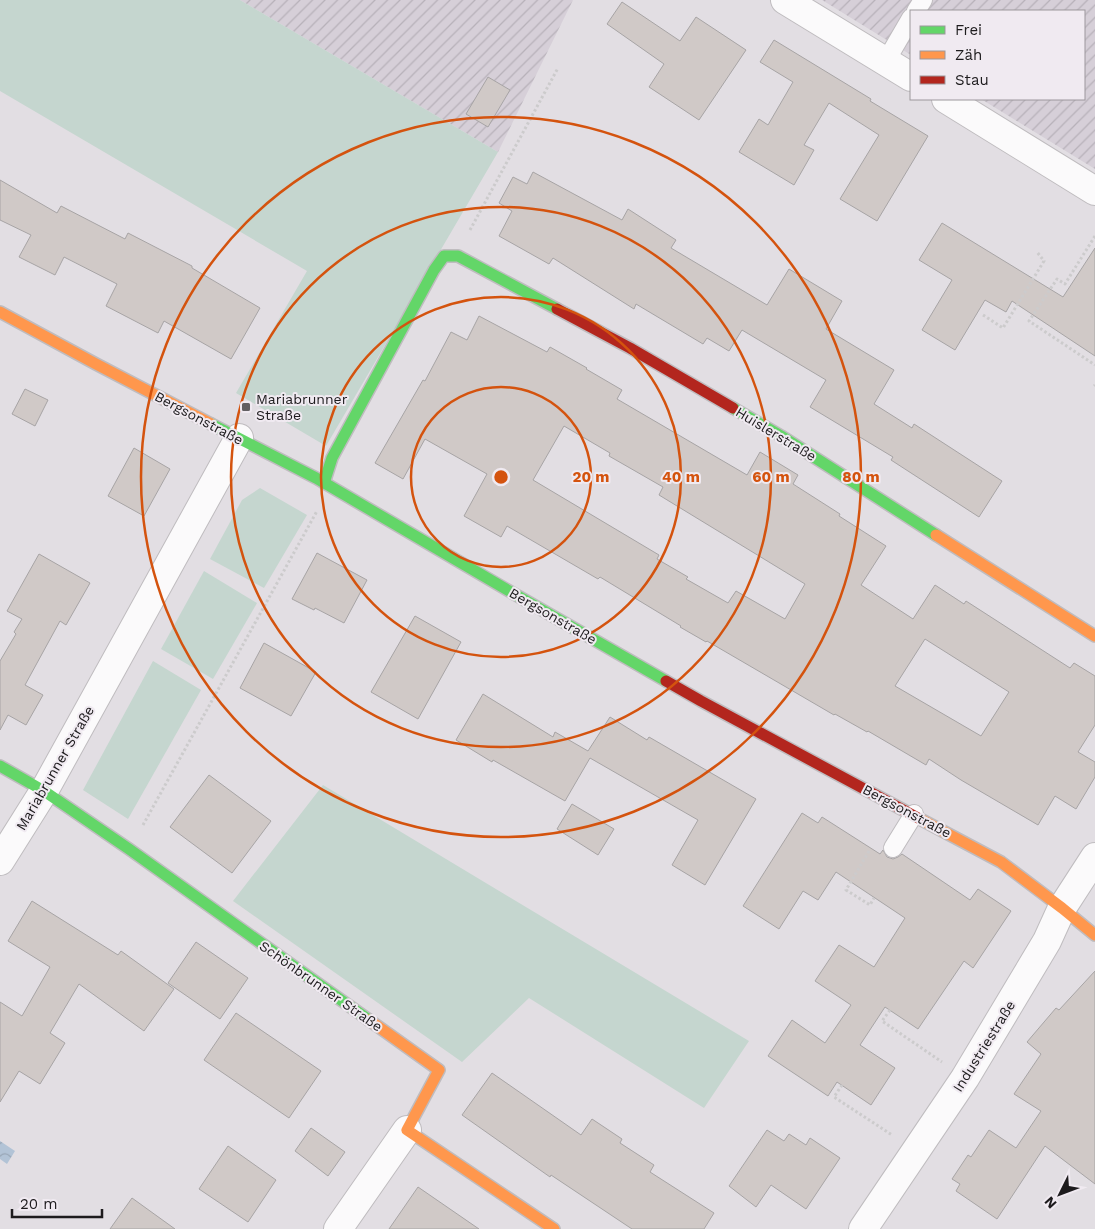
<svg xmlns="http://www.w3.org/2000/svg" width="1095" height="1229" viewBox="0 0 1095 1229" font-family="'Work Sans',sans-serif">
  <style>
    .industrial { fill: url(#industrial-furrows) }
    .grass { fill: #c5d6cf }
    .water { fill: url(#water-waves) }
    .building { fill: #d0c9c7; stroke: #a7a4a5; fill-rule: evenodd }
    .lines { fill: none; stroke-linecap: round; stroke-linejoin: round }
    .lane-casing { stroke: #bfbcbf; stroke-width: 20 }
    .street-casing { stroke: #bfbcbf; stroke-width: 30 }
    .fast-casing { stroke: #bfbcbf; stroke-width: 14 }
    .slow-casing { stroke: #bfbcbf; stroke-width: 14 }
    .jam-casing { stroke: #bfbcbf; stroke-width: 14 }
    .path { stroke: #cccbcc; stroke-width: 3; stroke-dasharray: 2.5 2.5; stroke-linecap: butt }
    .lane { stroke: #fbfafb; stroke-width: 18 }
    .street { stroke: #fbfafb; stroke-width: 28 }
    .fast { stroke: #63d668; stroke-width: 11 }
    .slow { stroke: #ff974d; stroke-width: 11 }
    .jam { stroke: #b3261e; stroke-width: 11 }
    .ring { fill: none; stroke: #d4530e; stroke-width: 2.5 }
    .poi-dot { fill: #625f62; stroke: #f0eaf1; stroke-width: 2 }
    .labels { text-anchor: middle; stroke-width: 4; stroke-linejoin: round; paint-order: stroke }
    .poi-label { font-size: 14px; fill: #1d1b1d; stroke: #f0eaf1; text-anchor: start }
    .street-label { font-size: 14px; fill: #1d1b1d; stroke: #f0eaf1 }
    .centre { fill: #d4530e; stroke: #f0eaf1; stroke-width: 2.5 }
    .ring-label { font-size: 15px; text-anchor: middle; font-weight: bold; fill: #d4530e; stroke: #f0eaf1; stroke-width: 4; stroke-linejoin: round; paint-order: stroke }
  </style>
  <defs>
    <pattern id="industrial-furrows" width="10" height="10" patternUnits="userSpaceOnUse" patternTransform="scale(1.25)"><rect width="10" height="10" fill="#d6cfd8"/><path d="M-1 1l2-2M0 10L10 0M9 11l2-2" fill="none" stroke="#b7b1b9"/></pattern>
    <pattern id="water-waves" width="16" height="10" patternUnits="userSpaceOnUse" patternTransform="scale(1.25)"><rect width="16" height="10" fill="#b2c3d6"/><path d="M0 5q4-4 8 0t8 0" fill="none" stroke="#99a7b7"/></pattern>
  </defs>
  <rect width="100%" height="100%" fill="#e2dee3"/>
  <!-- industrial -->
  <g class="industrial">
    <polygon points="240,0 573,0 498,152"/>
    <polygon points="822,0 1095,0 1095,169 981,99 1084,99 1084,11 911,11 911,55"/>
  </g>
  <!-- grass -->
  <g class="grass">
    <polygon points="0,0 240,0 498,152 326,446 236,393 307,271 0,91"/>
    <polygon points="260,488 307,515 264,588 210,559 242,500"/>
    <polygon points="204,571 257,603 213,679 161,649"/>
    <polygon points="153,661 201,690 128,819 83,790"/>
    <polygon points="323,785 749,1041 704,1108 529,998 462,1062 233,901"/>
  </g>
  <!-- water -->
  <polygon class="water" points="0,1141 15,1151 7,1164 0,1159"/>
  <!-- building -->
  <g class="building">
    <polygon points="622,2 680,41 696,17 746,50 699,120 649,87 664,64 607,24"/>
    <polygon points="774,40 871,99 870,101 928,136 877,221 840,199 879,135 829,103 804,145 814,150 794,185 739,152 759,119 768,125 793,82 760,62"/>
    <polygon points="488,77 510,90 488,127 466,114"/>
    <polygon points="533,172 622,220 628,209 676,240 671,248 767,305 789,269 842,301 826,329 894,370 874,404 912,428 914,424 1002,481 979,517 891,460 893,457 810,407 826,380 742,330 729,351 707,338 703,344 636,304 634,309 553,258 549,264 499,236 512,211 499,203 513,177 527,184"/>
    <polygon points="0,180 57,213 61,206 125,239 128,233 192,266 192,268 260,308 231,359 164,321 158,333 106,306 117,284 64,257 55,275 19,257 31,235 0,220"/>
    <polygon points="942,223 1063,297 1095,248 1095,356 1012,301 1006,312 985,300 955,350 922,330 952,280 919,260"/>
    <path d="M 479,316 L 547,352 L 550,347 L 587,368 L 586,369 L 622,390 L 617,399 L 747,475 L 760,452 L 798,475 L 793,484 L 840,514 L 839,516 L 886,546 L 861,585 L 913,619 L 935,585 L 964,604 L 966,601 L 1070,668 L 1074,663 L 1095,676 L 1095,725 L 1078,752 L 1095,762 L 1095,777 L 1076,809 L 1055,796 L 1038,825 L 961,780 L 929,759 L 926,765 L 868,731 L 867,732 L 835,714 L 834,715 L 707,641 L 706,642 L 680,627 L 681,626 L 600,577 L 598,579 L 507,526 L 501,537 L 464,516 L 487,474 L 425,439 L 403,479 L 375,463 L 423,380 L 425,381 L 451,332 L 467,340 ZM 564,426 L 610,453 L 609,456 L 663,487 L 659,495 L 805,584 L 785,619 L 736,591 L 728,603 L 686,579 L 688,577 L 657,559 L 659,555 L 533,480 ZM 925,639 L 1009,692 L 981,736 L 895,686 Z"/>
    <polygon points="25,389 48,400 35,426 12,414"/>
    <polygon points="134,448 170,469 144,516 108,496"/>
    <polygon points="317,553 367,580 344,623 315,608 314,610 292,599"/>
    <polygon points="39,554 90,583 66,625 60,621 25,685 43,695 26,725 8,715 0,730 0,661 16,634 14,632 22,619 7,611"/>
    <polygon points="415,616 461,642 418,719 371,692"/>
    <polygon points="264,643 316,672 291,716 240,688"/>
    <polygon points="483,694 553,737 555,732 588,751 610,717 647,740 649,737 756,799 705,885 672,865 698,820 590,758 565,801 493,760 492,762 456,740"/>
    <polygon points="209,775 271,821 232,873 170,827"/>
    <polygon points="572,804 614,829 598,855 557,829"/>
    <polygon points="802,813 818,823 822,817 880,854 883,850 887,857 893,859 898,857 902,854 970,900 978,889 1011,911 973,968 964,961 918,1029 885,1007 860,1045 895,1068 871,1105 837,1082 828,1096 768,1056 792,1020 825,1043 851,1005 815,981 839,945 874,967 905,918 836,872 818,900 803,891 779,929 743,906"/>
    <polygon points="32,901 118,955 121,951 174,989 144,1031 79,984 50,1033 65,1043 40,1084 19,1071 0,1102 0,1002 22,1016 50,967 8,941"/>
    <polygon points="196,942 248,978 220,1019 168,983"/>
    <polygon points="1095,971 1095,1184 1045,1146 997,1219 956,1191 960,1184 952,1179 968,1155 971,1157 989,1130 1016,1148 1041,1111 1014,1094 1041,1054 1027,1042 1056,1008 1059,1010"/>
    <polygon points="236,1013 321,1071 289,1118 204,1060"/>
    <polygon points="492,1073 581,1135 592,1119 622,1139 620,1143 654,1165 650,1172 714,1213 704,1229 632,1229 551,1175 550,1177 462,1115"/>
    <polygon points="311,1128 345,1152 328,1176 295,1151"/>
    <polygon points="767,1130 784,1141 789,1134 806,1145 810,1138 840,1158 806,1209 771,1185 756,1207 729,1186"/>
    <polygon points="228,1146 276,1180 248,1222 199,1189"/>
    <polygon points="418,1187 479,1229 389,1229"/>
    <polygon points="132,1198 175,1229 110,1229"/>
  </g>
  <g class="lines">
    <defs>
      <g id="lane">
        <polyline points="916,11 923,0"/>
        <polyline points="886,61 911,18"/>
        <polyline points="893,848 914,814"/>
      </g>
      <g id="street">
        <polyline points="785,0 911,77"/>
        <polyline points="946,99 1095,191"/>
        <polyline points="0,861 44,791 239,438"/>
        <polyline points="338,1229 407,1130"/>
        <polyline points="863,1229 965,1078 1047,941 1062,908 1095,857"/>
      </g>
      <g id="fast">
        <polyline points="733,408 781,436 936,535"/>
        <polyline points="211,424 316,478 516,595 666,681"/>
        <polyline points="324,483 332,458 434,270 444,256 458,256 557,309"/>
        <polyline points="0,766 44,791 129,849 369,1020"/>
      </g>
      <g id="slow">
        <polyline points="0,312 96,364 211,424"/>
        <polyline points="936,535 1095,636"/>
        <polyline points="920,819 1001,862 1062,908 1095,935"/>
        <polyline points="369,1020 439,1070 407,1130 554,1229"/>
      </g>
      <g id="jam">
        <polyline points="557,309 630,348 733,408"/>
        <polyline points="666,681 701,701 920,819"/>
      </g>
    </defs>
    <!-- lane casing -->
    <use href="#lane" class="lane-casing"/>
    <!-- street casing -->
    <use href="#street" class="street-casing"/>
    <!-- fast casing -->
    <use href="#fast" class="fast-casing"/>
    <!-- slow casing -->
    <use href="#slow" class="slow-casing"/>
    <!-- jam casing -->
    <use href="#jam" class="jam-casing"/>
    <!-- path -->
    <g class="path">
      <polyline points="470,230 558,68"/>
      <polyline points="1095,236 1065,284 1057,279 1029,321 1095,365"/>
      <polyline points="983,315 1003,328 1044,261 1037,252"/>
      <polyline points="1094,386 1095,385"/>
      <polyline points="143,825 317,511"/>
      <polyline points="869,851 846,890 870,905 874,898"/>
      <polyline points="890,1010 882,1021 942,1062"/>
      <polyline points="842,1085 834,1097 892,1135"/>
    </g>
    <!-- lane -->
    <use href="#lane" class="lane"/>
    <!-- street -->
    <use href="#street" class="street"/>
    <!-- fast -->
    <use href="#fast" class="fast"/>
    <!-- slow -->
    <use href="#slow" class="slow"/>
    <!-- jam -->
    <use href="#jam" class="jam"/>
  </g>
  <!-- distance rings -->
  <g class="ring">
    <circle cx="501" cy="477" r="90"/>
    <circle cx="501" cy="477" r="180"/>
    <circle cx="501" cy="477" r="270"/>
    <circle cx="501" cy="477" r="360"/>
  </g>
  <!-- markers -->
  <rect class="poi-dot" x="241" y="402" width="10" height="10" rx="2.5"/>
  <g class="labels">
    <!-- poi labels -->
    <g class="poi-label">
      <text x="256" y="404">Mariabrunner<tspan x="256" dy="16">Straße</tspan></text>
    </g>
    <!-- street labels -->
    <g class="street-label">
      <text transform="translate(199 418) rotate(28)" y="5">Bergsonstraße</text>
      <text transform="translate(776 434) rotate(31)" y="5">Huislerstraße</text>
      <text transform="translate(553 616) rotate(30)" y="5">Bergsonstraße</text>
      <text transform="translate(55 768) rotate(-60)" y="5">Mariabrunner Straße</text>
      <text transform="translate(907 811) rotate(28)" y="5">Bergsonstraße</text>
      <text transform="translate(321 986) rotate(35)" y="5">Schönbrunner Straße</text>
      <text transform="translate(984 1046) rotate(-58)" y="5">Industriestraße</text>
    </g>
  </g>
  <circle cx="501" cy="477" r="8" class="centre"/>
  <g class="ring-label">
    <text x="591" y="482">20 m</text>
    <text x="681" y="482">40 m</text>
    <text x="771" y="482">60 m</text>
    <text x="861" y="482">80 m</text>
  </g>
  <!-- legend -->
  <rect x="910" y="10" width="175" height="90" fill="#f0eaf1" stroke="#9c979c"/>
  <rect x="920" y="26" width="25" height="8" fill="#63d668" stroke="#9c979c"/>
  <text x="955" y="35" font-size="15" fill="#1d1b1d">Frei</text>
  <rect x="920" y="51" width="25" height="8" fill="#ff974d" stroke="#9c979c"/>
  <text x="955" y="60" font-size="15" fill="#1d1b1d">Zäh</text>
  <rect x="920" y="76" width="25" height="8" fill="#b3261e" stroke="#9c979c"/>
  <text x="955" y="85" font-size="15" fill="#1d1b1d">Stau</text>
  <!-- north arrow -->
  <g transform="translate(1060 1194) rotate(228)" stroke="#f0eaf1" stroke-width="4" paint-order="stroke">
  <path d="M0-4L9 19L0 12L-9 19Z" fill="#1d1b1d"/>
  <text y="-8" font-size="14" font-weight="bold" text-anchor="middle" fill="#1d1b1d">N</text>
  </g>
  <!-- scale -->
  <path d="M12 1209v8h90v-8" fill="none" stroke="#1d1b1d" stroke-width="2.5"/>
  <text x="20" y="1209" font-size="15" fill="#1d1b1d" stroke="#f0eaf1" stroke-width="4" paint-order="stroke">20 m</text>
</svg>
